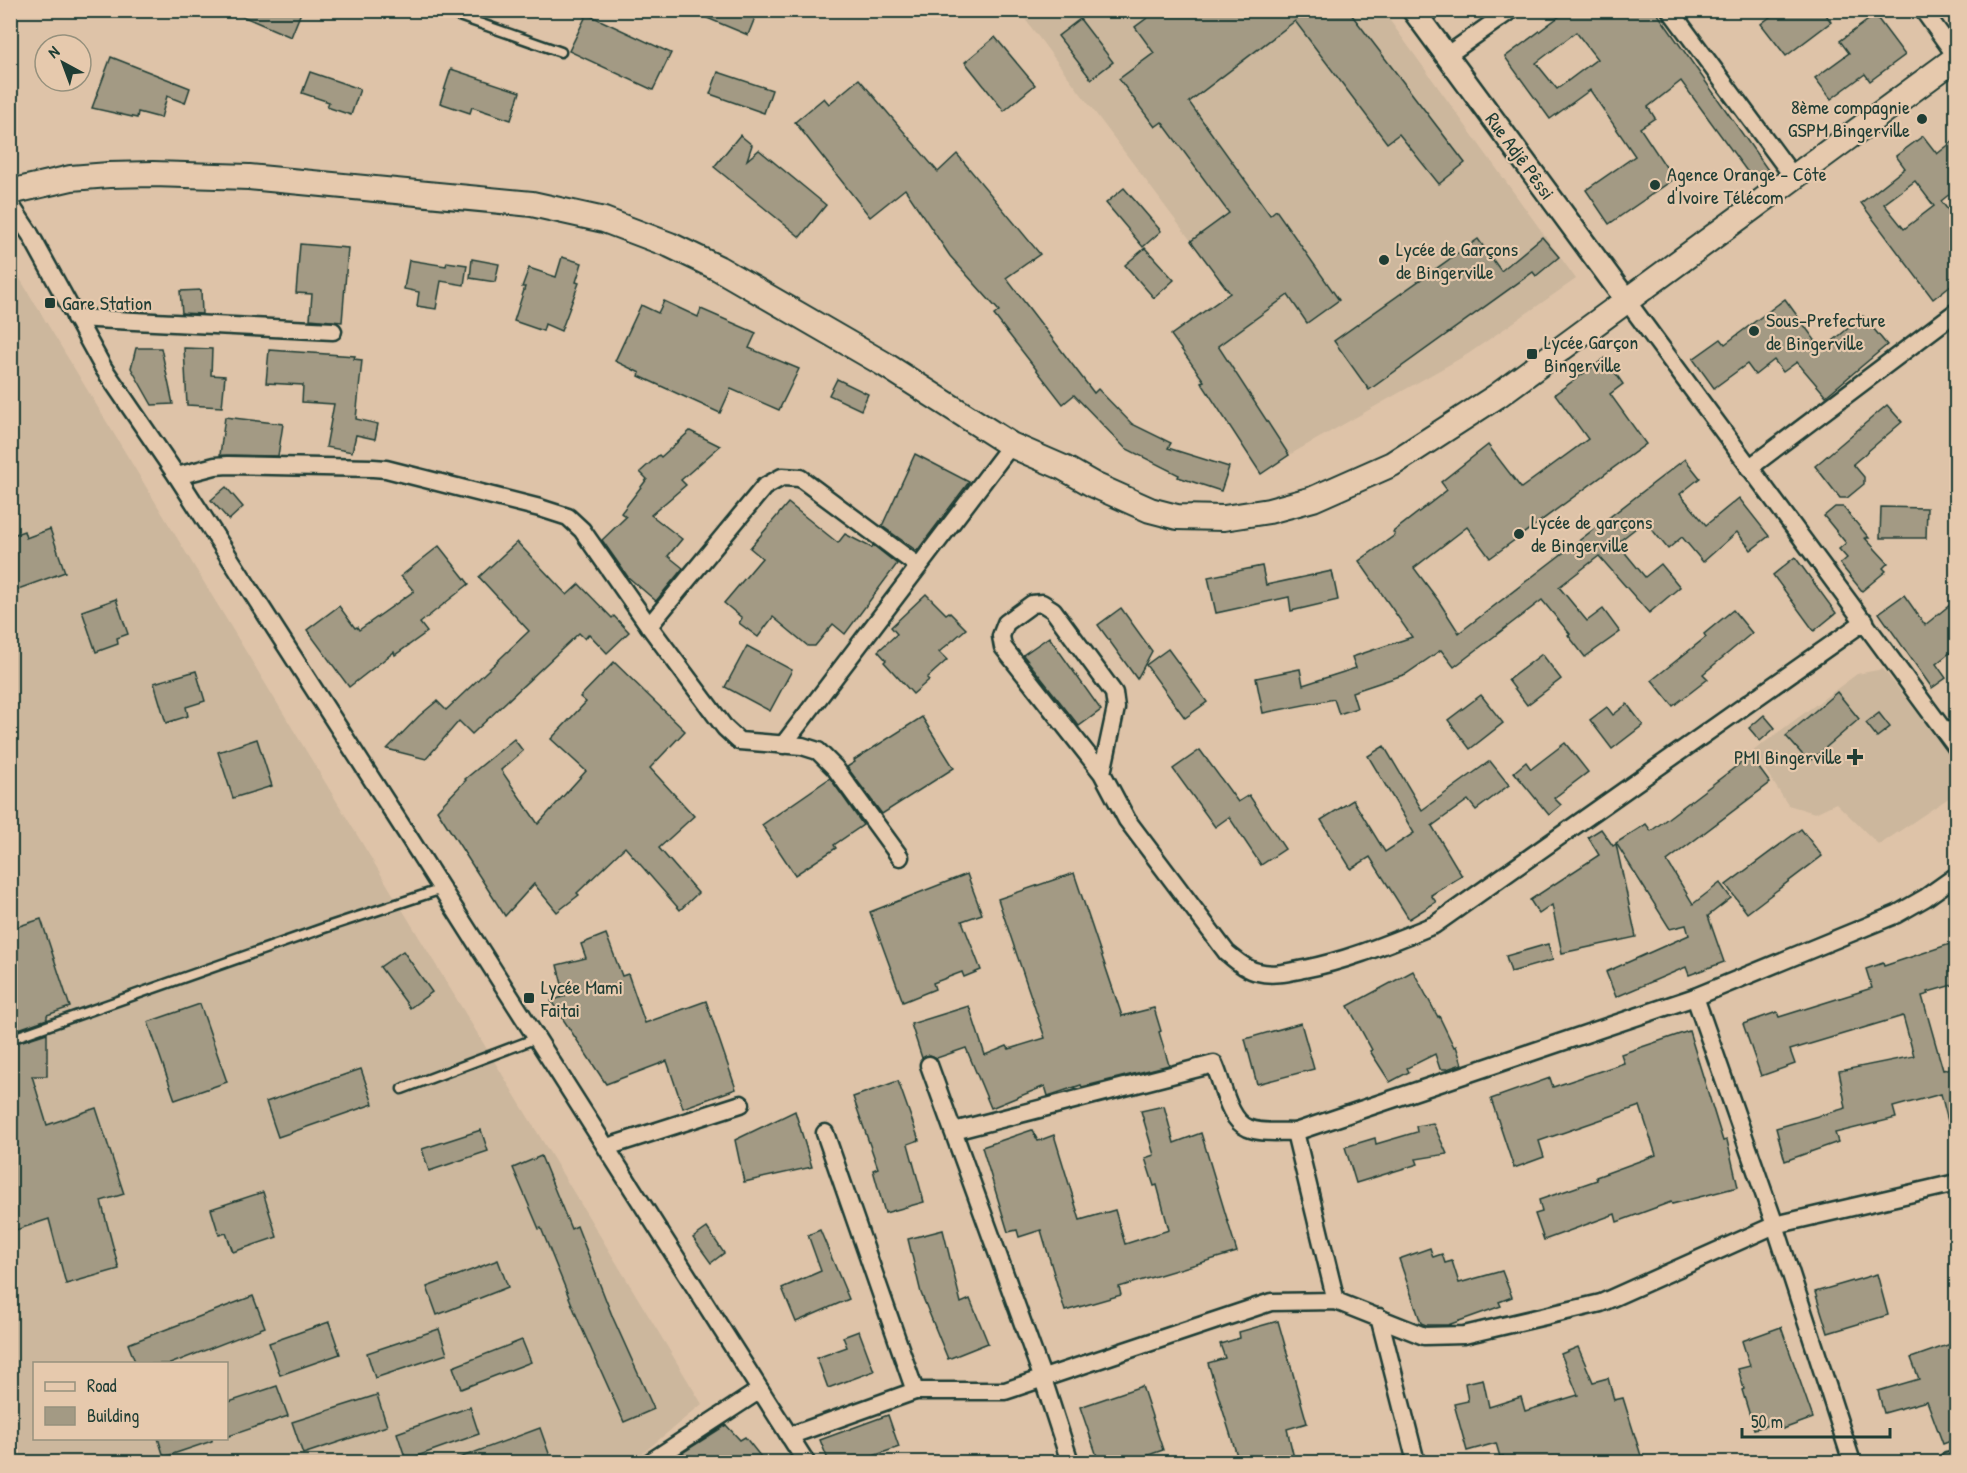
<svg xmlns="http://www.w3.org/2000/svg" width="1967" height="1473" viewBox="0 0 1967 1473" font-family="'Patrick Hand',sans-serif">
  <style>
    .built { fill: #ccb79d; fill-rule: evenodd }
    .building { fill: #a39a84; stroke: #1f3d34; stroke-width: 1.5; fill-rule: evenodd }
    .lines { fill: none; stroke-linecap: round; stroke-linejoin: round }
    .service-casing { stroke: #1f3d34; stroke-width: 13 }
    .minor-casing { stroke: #1f3d34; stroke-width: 21 }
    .tertiary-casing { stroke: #1f3d34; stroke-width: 26 }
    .secondary-casing { stroke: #1f3d34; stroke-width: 28 }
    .service { stroke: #e6c9ad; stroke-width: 8 }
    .minor { stroke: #e6c9ad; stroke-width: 16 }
    .tertiary { stroke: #e6c9ad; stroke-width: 21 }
    .secondary { stroke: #e6c9ad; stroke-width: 24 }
    .poi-dot { fill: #1f3d34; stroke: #e6c9ad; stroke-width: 2 }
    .labels { text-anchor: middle; stroke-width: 4.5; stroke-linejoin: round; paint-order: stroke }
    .poi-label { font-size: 20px; fill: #1f3d34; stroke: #e6c9ad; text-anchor: start }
    .street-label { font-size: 20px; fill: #1f3d34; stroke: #e6c9ad }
  </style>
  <rect width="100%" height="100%" fill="#dec3a8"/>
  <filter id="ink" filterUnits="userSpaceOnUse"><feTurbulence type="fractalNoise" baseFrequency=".0167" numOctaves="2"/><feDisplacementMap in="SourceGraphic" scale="12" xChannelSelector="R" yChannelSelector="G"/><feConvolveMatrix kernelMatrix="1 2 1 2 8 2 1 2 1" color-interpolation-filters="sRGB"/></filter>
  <g filter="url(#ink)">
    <!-- built -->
    <g class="built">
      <polygon points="1019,11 1383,11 1576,279 1468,354 1289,455 1261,474 1201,382 1192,364 1230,293"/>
      <path d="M 11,264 L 702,1404 L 632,1462 L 11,1462 ZM 34,1364 L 226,1364 L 226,1438 L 34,1438 Z"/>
      <polygon points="1883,669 1956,762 1956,793 1879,845 1836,803 1815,813 1788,805 1753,751 1857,674"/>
    </g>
    <!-- building -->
    <g class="building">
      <polygon points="228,10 302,10 291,37"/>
      <polygon points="688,10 758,10 748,35"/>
      <polygon points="1158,10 1348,10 1465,163 1439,184 1399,134 1387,143 1295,21 1189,102 1270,215 1276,210 1339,300 1307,323 1288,295 1218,346 1289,455 1261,474 1201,382 1204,381 1171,335 1230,293 1191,241 1229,213 1162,122 1155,127 1119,79 1154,53 1135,27"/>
      <path d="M 1568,10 L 1655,10 L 1768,170 L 1754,181 L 1681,81 L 1648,107 L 1655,118 L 1640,128 L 1674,179 L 1609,224 L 1586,190 L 1635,156 L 1590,90 L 1550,119 L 1505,57 ZM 1576,32 L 1597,59 L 1557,89 L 1536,63 Z"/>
      <polygon points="1779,10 1823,10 1831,22 1786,56 1761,24"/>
      <polygon points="587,14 671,53 653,90 569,51"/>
      <polygon points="1875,15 1905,55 1870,81 1865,74 1831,99 1815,78 1849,53 1840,41"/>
      <polygon points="1080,19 1113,62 1091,79 1058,36"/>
      <polygon points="995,37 1035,85 1004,111 965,62"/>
      <polygon points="111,57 190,88 185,103 167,96 161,118 138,112 137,118 92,108"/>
      <polygon points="451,69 520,92 511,120 472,107 470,113 440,103"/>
      <polygon points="310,72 360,89 351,115 327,107 329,102 302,93"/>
      <polygon points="718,72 772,90 764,113 710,94"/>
      <polygon points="859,79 938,172 957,154 1040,254 1006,278 1094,393 1098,389 1132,424 1171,443 1168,448 1229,467 1221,491 1178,477 1179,475 1125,448 1074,395 1063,404 994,315 999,311 950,256 905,189 870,217 795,122 824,98 829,104"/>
      <polygon points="740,135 752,145 747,160 759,150 826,205 800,237 714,167"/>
      <path d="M 1923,136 L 1937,154 L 1956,139 L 1956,189 L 1941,201 L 1956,220 L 1956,281 L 1933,299 L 1861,203 L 1905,168 L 1896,156 ZM 1915,181 L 1934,206 L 1904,229 L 1884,204 Z"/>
      <polygon points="1124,188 1161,231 1143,247 1106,203"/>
      <polygon points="1542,237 1559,257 1536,276 1533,272 1369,390 1334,341 1478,239 1501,271"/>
      <polygon points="300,244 348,248 342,322 310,319 312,294 296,293"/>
      <polygon points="1145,248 1174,280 1154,298 1125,265"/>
      <polygon points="562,257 582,263 576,282 579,283 561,331 545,324 543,331 514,321 525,287 522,287 529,268 556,277"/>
      <polygon points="472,259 499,264 495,282 470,278"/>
      <polygon points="409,260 446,266 447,262 467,265 464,285 441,281 436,309 417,306 419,292 404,289"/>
      <polygon points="201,290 202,314 182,313 180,291"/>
      <polygon points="1785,299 1822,350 1863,316 1887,345 1826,396 1797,362 1783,372 1774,360 1755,375 1747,364 1714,388 1693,359 1721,339 1725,344"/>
      <polygon points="664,301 698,317 701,309 756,333 749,348 799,369 779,410 731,389 720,413 639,376 640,373 615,361 641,305 658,313"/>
      <polygon points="136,348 161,348 173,404 152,405 131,368"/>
      <polygon points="184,348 212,349 211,375 225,376 222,407 187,405"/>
      <polygon points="269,350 355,356 354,359 362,360 356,419 378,424 375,439 356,435 352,452 326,447 334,404 302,402 303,385 266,383"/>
      <polygon points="1605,358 1623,384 1610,394 1646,444 1490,558 1467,527 1414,568 1438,600 1459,633 1685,459 1700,478 1680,494 1706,525 1739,498 1769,536 1751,550 1737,532 1703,562 1682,537 1668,549 1645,521 1617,543 1645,577 1661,564 1680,587 1649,613 1599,556 1559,587 1587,621 1603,609 1620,632 1585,657 1568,635 1570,634 1542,600 1454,667 1441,650 1406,674 1352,692 1357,708 1339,714 1334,699 1263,713 1256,678 1300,669 1303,685 1356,668 1352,657 1412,637 1359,561 1395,535 1393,532 1447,490 1441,482 1488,445 1521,488 1588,439 1555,394"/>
      <polygon points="837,379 868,394 861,410 829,395"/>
      <polygon points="1887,405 1902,422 1853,464 1864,477 1864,484 1847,498 1840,498 1815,466"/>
      <polygon points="225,417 283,424 278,456 220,455"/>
      <polygon points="690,431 720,446 681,480 686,485 651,515 682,539 668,556 683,568 656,601 628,577 602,540 626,517 621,513 647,479 640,472 659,455 661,457"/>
      <polygon points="915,454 969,482 917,551 882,526"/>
      <polygon points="226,487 243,507 229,520 211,500"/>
      <polygon points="788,503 838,543 845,534 872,548 873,545 897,564 845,634 833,624 815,646 808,646 773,617 758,637 739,623 742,618 724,603 762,558 750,548"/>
      <polygon points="1835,507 1843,507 1869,538 1865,538 1888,563 1883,568 1886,571 1862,591 1840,564 1847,558 1839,549 1846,543 1824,516"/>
      <polygon points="1881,507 1927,508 1926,538 1880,538"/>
      <polygon points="50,529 65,572 10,592 10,536 24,531 26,538"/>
      <polygon points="517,542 567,595 579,584 612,618 614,616 629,632 607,653 589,634 585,639 579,633 472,734 459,721 426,759 387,749 419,716 437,701 446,710 529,631 479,577"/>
      <polygon points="439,546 469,584 420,623 427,632 395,655 394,652 349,687 307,630 339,606 355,628 357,627 359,630 414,591 401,576"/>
      <polygon points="1795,557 1836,613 1814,631 1773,575"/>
      <polygon points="1262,566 1266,585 1332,571 1338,600 1291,611 1289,597 1216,613 1208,577"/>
      <polygon points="926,594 946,614 949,612 966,629 939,652 947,660 927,678 929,680 913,694 884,662 886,660 878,651 897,634 891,627"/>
      <polygon points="1904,595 1925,625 1956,600 1956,648 1936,664 1946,678 1932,688 1879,613"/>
      <polygon points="116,599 128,634 117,638 118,644 96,652 82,611"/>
      <polygon points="1121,608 1152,651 1137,679 1098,625"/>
      <polygon points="1733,610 1752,633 1703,674 1708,679 1673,706 1652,680 1706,637 1704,634"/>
      <polygon points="1049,637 1101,710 1079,726 1023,655"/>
      <polygon points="747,646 792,670 770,711 725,687"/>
      <polygon points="1168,649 1207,702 1185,718 1146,665"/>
      <polygon points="1542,654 1561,679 1527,705 1508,680"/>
      <polygon points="614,662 685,731 650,768 694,816 659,848 698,893 680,910 625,847 577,893 579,895 557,912 534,884 505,916 437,810 466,780 465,779 514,739 523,751 501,770 538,824 586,771 551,739 586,702 580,697"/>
      <polygon points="196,671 205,701 186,707 188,716 166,723 154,683"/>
      <polygon points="1837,692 1859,719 1809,762 1786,736"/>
      <polygon points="1481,695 1503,723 1470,749 1448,720"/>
      <polygon points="1627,704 1643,725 1612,749 1590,720 1607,707 1613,715"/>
      <polygon points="1879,713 1890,727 1877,737 1866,723"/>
      <polygon points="1764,715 1775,728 1760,741 1749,728"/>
      <polygon points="922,717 954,768 882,814 847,767 855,762 854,760"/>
      <polygon points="257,739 272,786 233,798 218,752"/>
      <polygon points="1565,743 1588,772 1554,798 1561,805 1549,815 1514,772 1526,762 1531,769"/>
      <polygon points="1384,746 1422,810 1490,761 1509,785 1476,810 1468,800 1432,826 1462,876 1431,895 1436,902 1409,919 1370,857 1351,869 1321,820 1353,800 1385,852 1414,833 1368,756"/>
      <polygon points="1200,750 1238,802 1249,795 1285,849 1261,865 1229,817 1215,827 1173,769"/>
      <polygon points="1750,756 1770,783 1667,861 1693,904 1720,883 1731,898 1708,916 1724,962 1689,975 1686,967 1616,997 1606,972 1689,935 1686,925 1670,929 1616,843 1646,824 1651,831"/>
      <polygon points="830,778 863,825 834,845 836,848 795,875 762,825"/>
      <polygon points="1601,829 1613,846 1616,844 1636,937 1562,953 1552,905 1539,914 1530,900 1599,855 1588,837"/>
      <polygon points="1801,829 1822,856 1747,913 1726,885"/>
      <polygon points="1074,873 1122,1016 1154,1008 1161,1031 1159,1032 1169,1065 1082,1087 1081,1085 1048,1096 1045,1086 991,1108 966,1048 937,1058 930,1055 922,1058 911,1024 969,1006 985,1055 1007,1046 1009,1049 1045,1038 998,899"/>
      <polygon points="967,874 982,914 962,921 981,970 964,977 962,972 933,983 935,989 903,1002 870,912"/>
      <polygon points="41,919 70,1007 47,1015 47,1019 10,1032 10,929"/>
      <polygon points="606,934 622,976 628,974 645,1023 706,1001 736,1089 683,1108 667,1061 606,1084 551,1001 565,996 557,965 586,958 581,944"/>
      <polygon points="1956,942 1956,984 1928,992 1929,994 1922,996 1943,1070 1956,1067 1956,1132 1951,1133 1941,1094 1893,1107 1896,1118 1835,1133 1838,1142 1785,1161 1776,1128 1846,1108 1839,1071 1914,1056 1903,1016 1790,1050 1795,1064 1761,1076 1743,1024 1777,1012 1779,1017 1872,988 1866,969 1883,963 1884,966"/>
      <polygon points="1548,944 1553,960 1511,972 1506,956"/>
      <polygon points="403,951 432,992 410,1008 380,967"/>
      <polygon points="1413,971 1438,1017 1439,1016 1454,1047 1456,1046 1462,1064 1447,1069 1440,1069 1435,1054 1407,1068 1409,1072 1390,1082 1370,1051 1372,1050 1348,1006"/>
      <polygon points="200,1004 227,1082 175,1100 148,1022"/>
      <polygon points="1301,1023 1314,1069 1257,1084 1245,1039"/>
      <polygon points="1689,1031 1723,1141 1727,1140 1738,1187 1672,1204 1671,1202 1617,1222 1615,1214 1544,1240 1535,1214 1542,1212 1539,1200 1597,1180 1596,1177 1656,1155 1640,1106 1539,1141 1544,1157 1514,1168 1491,1099 1550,1078 1553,1087 1624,1063 1621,1054"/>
      <polygon points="47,1033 47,1076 32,1076 47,1125 96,1108 124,1194 101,1201 119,1269 66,1284 49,1219 10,1232 10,1045"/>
      <polygon points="361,1069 373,1104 278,1137 266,1102"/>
      <polygon points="898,1081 919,1140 908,1144 924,1202 885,1213 873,1170 878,1168 853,1097"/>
      <polygon points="1164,1106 1174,1143 1201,1133 1237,1252 1119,1287 1121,1295 1065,1311 1041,1230 1019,1237 1017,1230 1008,1232 982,1147 1032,1130 1038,1141 1054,1135 1080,1220 1115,1210 1125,1244 1169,1230 1157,1185 1154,1186 1145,1158 1154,1155 1141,1111"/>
      <polygon points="795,1111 812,1167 744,1182 735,1140"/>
      <polygon points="1433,1123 1447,1154 1416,1159 1418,1164 1356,1183 1345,1147 1375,1138 1376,1144 1417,1132 1416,1126"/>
      <polygon points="481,1130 488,1151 429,1171 422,1149"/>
      <polygon points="541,1156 571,1229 577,1226 613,1318 654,1409 624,1422 579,1322 541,1228 539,1229 513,1168"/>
      <polygon points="263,1192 277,1237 233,1252 226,1233 219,1235 211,1209"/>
      <polygon points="707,1228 724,1253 711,1263 693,1238"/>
      <polygon points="820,1230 849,1299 796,1322 782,1288 821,1271 808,1235"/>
      <polygon points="943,1230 961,1303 970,1299 988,1343 948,1359 921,1293 908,1239"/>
      <polygon points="1430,1248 1433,1257 1442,1254 1445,1263 1452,1261 1459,1283 1502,1271 1512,1297 1499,1302 1501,1306 1448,1325 1426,1325 1421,1323 1399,1259"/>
      <polygon points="498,1260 508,1287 437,1315 427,1287"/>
      <polygon points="1877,1274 1888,1315 1828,1333 1815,1292"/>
      <polygon points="253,1296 265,1327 170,1364 136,1364 128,1344"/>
      <polygon points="1278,1321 1307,1423 1287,1429 1295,1462 1239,1462 1208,1363 1225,1358 1220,1344 1240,1338 1239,1332"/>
      <polygon points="329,1322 340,1354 280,1375 269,1343"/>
      <polygon points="1781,1327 1813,1418 1783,1429 1780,1422 1754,1429 1742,1390 1744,1389 1738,1369 1750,1366 1742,1341"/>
      <polygon points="439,1329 447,1354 375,1378 367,1353"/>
      <polygon points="859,1331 874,1371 828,1388 817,1358 847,1347 843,1337"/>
      <polygon points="522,1340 531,1362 461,1389 453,1367"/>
      <polygon points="1956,1342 1956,1439 1943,1444 1927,1401 1884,1413 1878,1391 1919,1379 1911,1358"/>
      <polygon points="1578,1347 1593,1382 1608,1378 1614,1400 1623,1398 1643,1462 1550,1462 1550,1458 1532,1462 1505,1462 1503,1456 1500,1457 1496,1443 1467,1451 1454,1404 1468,1401 1465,1383 1483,1379 1489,1407 1521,1397 1525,1411 1578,1395 1561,1354"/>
      <polygon points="277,1386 288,1416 226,1437 226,1403"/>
      <polygon points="1142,1386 1163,1450 1128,1462 1099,1462 1080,1407"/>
      <polygon points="377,1395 387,1426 303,1454 292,1422"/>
      <polygon points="470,1407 479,1434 406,1460 397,1433"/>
      <polygon points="888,1415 899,1447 856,1462 829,1462 820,1440"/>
      <polygon points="726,1425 740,1440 745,1437 765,1462 668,1462"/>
      <polygon points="540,1428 552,1462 451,1462 451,1461"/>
      <polygon points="158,1438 212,1438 212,1441 164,1457"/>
    </g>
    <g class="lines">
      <defs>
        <g id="service">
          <polyline points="442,10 561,52"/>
          <polyline points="10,1039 324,928 442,889"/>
          <polyline points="402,1089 537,1038"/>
        </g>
        <g id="minor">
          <polyline points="1670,10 1794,178"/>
          <polyline points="1923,10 1956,56"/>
          <polyline points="1446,56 1511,10"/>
          <polyline points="10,204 30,234 104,369 177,476 405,831 806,1462"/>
          <polyline points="1627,301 1956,747"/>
          <polyline points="75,318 333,331"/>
          <polyline points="1749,468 1956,312"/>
          <polyline points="177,476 215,466 228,465 373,468 386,469 540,508 568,517 582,530 649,626 725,728 739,741 802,746 818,751 835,768 900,857"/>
          <polyline points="649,626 764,487 782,477 800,478 918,566"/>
          <polyline points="783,745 1011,445"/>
          <path d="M 1102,773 L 1116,708 L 1114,693 L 1053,610 L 1042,603 L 1032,604 L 1006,623 L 1001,636 L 1003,647 L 1102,773 L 1127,820 L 1227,953 C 1236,960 1246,970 1258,972 C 1273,976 1289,972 1304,969 C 1350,960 1391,942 1434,925 L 1865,621"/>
          <polyline points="1695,997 1775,1225 1852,1462"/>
          <polyline points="929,1065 1043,1379 1070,1462"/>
          <path d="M 954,1131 L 1214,1064 C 1223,1083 1228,1120 1248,1128 C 1262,1134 1281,1131 1295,1132 L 1695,997 L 1897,914 L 1925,898 L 1956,876"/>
          <polyline points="1295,1132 1336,1301"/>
          <polyline points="825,1133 915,1391"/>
          <polyline points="607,1147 741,1104"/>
          <polyline points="1379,1317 1416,1462"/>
          <polyline points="789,1436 915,1391 1005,1391 1271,1302 1336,1301 1424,1336 1464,1335 1601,1303 1775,1225 1956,1183"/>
          <polyline points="650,1462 760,1390"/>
          <polyline points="1947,1462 1956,1460"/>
        </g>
        <polyline id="tertiary" points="1413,10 1627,301"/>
        <polyline id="secondary" points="10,192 71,178 109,175 153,174 249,177 532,204 604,220 670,245 718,268 884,364 1011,445 1064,468 1094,485 1150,510 1177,517 1224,518 1269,511 1313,499 1392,464 1497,396 1956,58"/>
      </defs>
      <!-- service casing -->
      <use href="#service" class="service-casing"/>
      <!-- minor casing -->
      <use href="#minor" class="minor-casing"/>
      <!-- tertiary casing -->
      <use href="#tertiary" class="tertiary-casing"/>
      <!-- secondary casing -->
      <use href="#secondary" class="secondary-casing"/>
      <!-- service -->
      <use href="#service" class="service"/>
      <!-- minor -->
      <use href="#minor" class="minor"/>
      <!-- tertiary -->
      <use href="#tertiary" class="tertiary"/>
      <!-- secondary -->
      <use href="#secondary" class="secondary"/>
    </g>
  </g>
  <!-- markers -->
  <g class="poi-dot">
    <circle cx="1922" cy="119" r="6"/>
    <circle cx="1655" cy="185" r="6"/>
    <circle cx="1384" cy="260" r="6"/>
    <rect x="44" y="297" width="12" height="12" rx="3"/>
    <circle cx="1754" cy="331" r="6"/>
    <rect x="1526" y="348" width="12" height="12" rx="3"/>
    <circle cx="1519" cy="534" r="6"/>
    <path d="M1852 748h6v6h6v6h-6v6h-6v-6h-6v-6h6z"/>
    <rect x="523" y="992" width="12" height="12" rx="3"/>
  </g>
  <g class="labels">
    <!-- poi labels -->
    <g class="poi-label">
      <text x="1910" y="114" text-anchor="end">8ème compagnie<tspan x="1910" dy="23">GSPM Bingerville</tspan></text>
      <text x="1667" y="181">Agence Orange - Côte<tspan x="1667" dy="23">d'Ivoire Télécom</tspan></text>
      <text x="1396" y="256">Lycée de Garçons<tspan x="1396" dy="23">de Bingerville</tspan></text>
      <text x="62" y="310">Gare Station</text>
      <text x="1766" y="327">Sous-Prefecture<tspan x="1766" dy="23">de Bingerville</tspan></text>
      <text x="1544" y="349">Lycée Garçon<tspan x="1544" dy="23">Bingerville</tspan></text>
      <text x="1531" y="529">Lycée de garçons<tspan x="1531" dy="23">de Bingerville</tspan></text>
      <text x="1842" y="764" text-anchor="end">PMI Bingerville</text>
      <text x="541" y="994">Lycée Mami<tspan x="541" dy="23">Faitai</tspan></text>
    </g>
    <!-- street labels -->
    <g class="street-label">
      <text transform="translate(1520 156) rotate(54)" y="7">Rue Adjê Pêssi</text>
    </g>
  </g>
  <!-- margin -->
  <rect width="1967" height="1473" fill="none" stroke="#e6c9ad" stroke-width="36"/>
  <rect x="18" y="18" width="1931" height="1437" fill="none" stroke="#1f3d34" stroke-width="2" filter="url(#ink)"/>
  <!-- legend -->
  <rect x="33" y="1362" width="195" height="78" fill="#e6c9ad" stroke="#96917d" stroke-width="1.5"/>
  <rect x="45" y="1382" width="30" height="9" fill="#e6c9ad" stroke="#96917d" stroke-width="1.5"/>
  <text x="87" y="1392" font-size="18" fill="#1f3d34">Road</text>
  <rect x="45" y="1407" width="30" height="18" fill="#a39a84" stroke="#96917d" stroke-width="1.5"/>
  <text x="87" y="1422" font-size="18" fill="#1f3d34">Building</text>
  <!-- north arrow -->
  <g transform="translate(63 63) rotate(319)"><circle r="28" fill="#e6c9ad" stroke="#96917d" stroke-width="1.5"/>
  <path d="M0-4.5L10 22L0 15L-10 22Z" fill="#1f3d34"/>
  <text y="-9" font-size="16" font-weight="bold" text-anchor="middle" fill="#1f3d34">N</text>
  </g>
  <!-- scale -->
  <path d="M1742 1428v9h148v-9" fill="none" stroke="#1f3d34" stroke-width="3"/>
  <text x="1751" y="1428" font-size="18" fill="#1f3d34" stroke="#e6c9ad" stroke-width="4.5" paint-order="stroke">50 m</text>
</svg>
